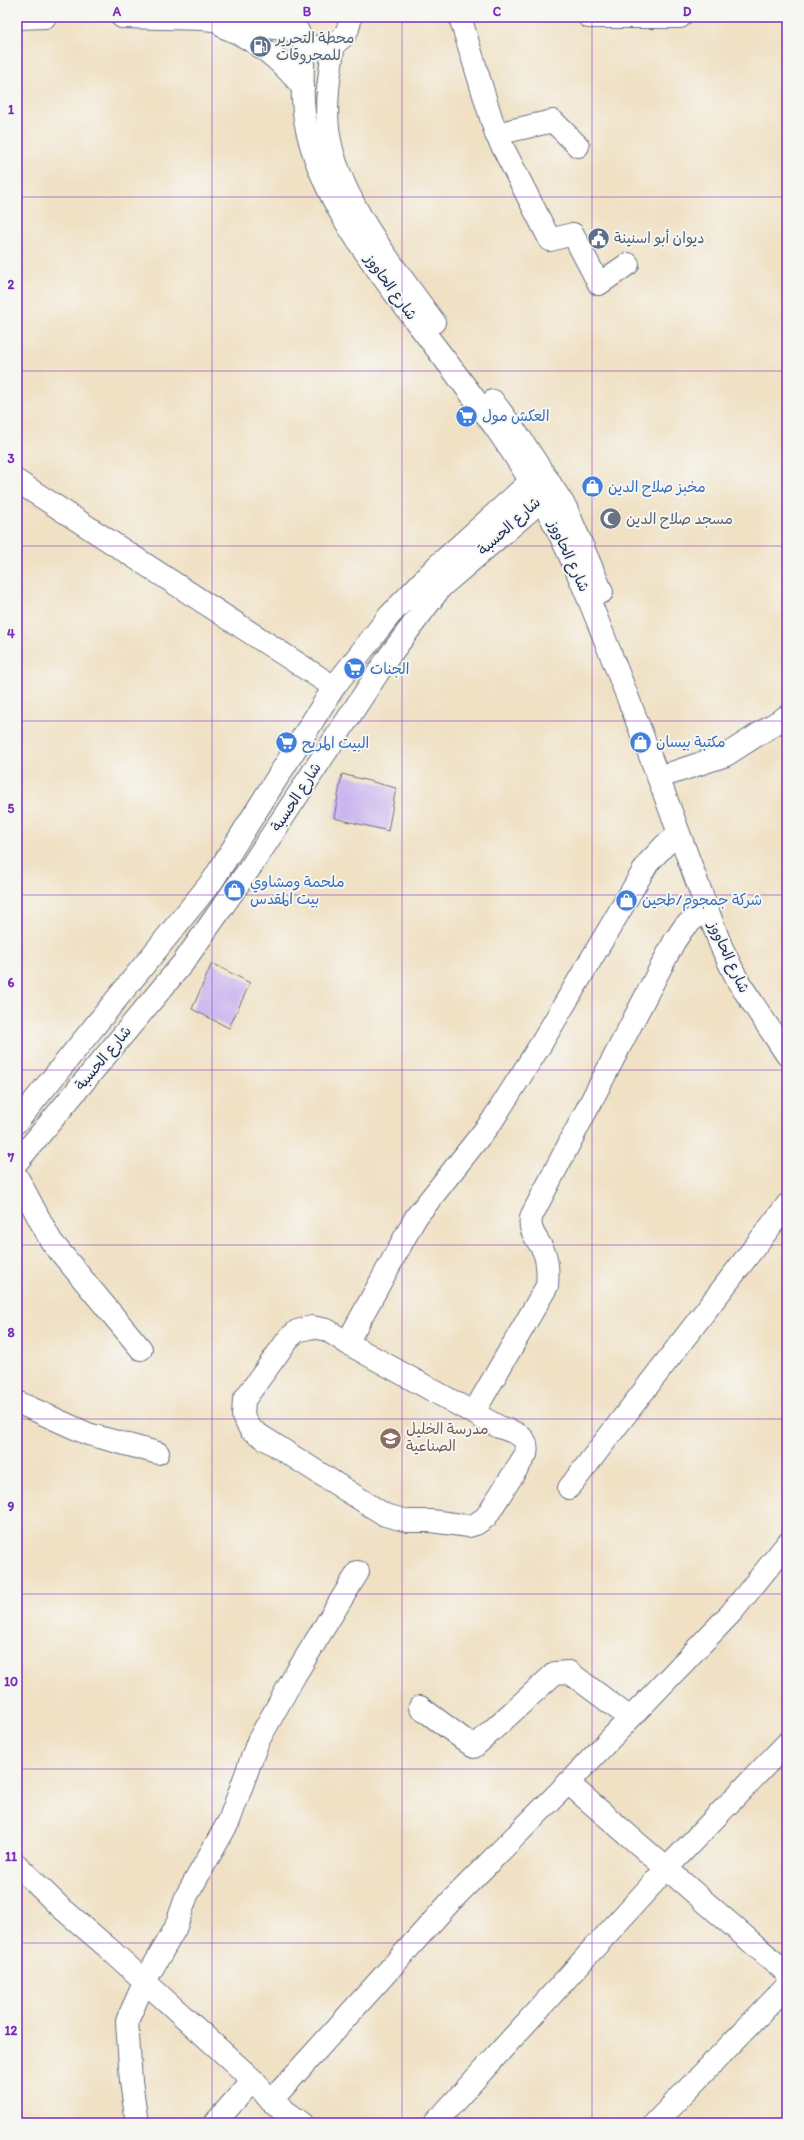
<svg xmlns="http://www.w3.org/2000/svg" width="804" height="2140" viewBox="0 0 804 2140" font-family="Itim,'Playpen Sans Arabic',sans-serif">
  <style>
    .building { fill: #c9b3ef }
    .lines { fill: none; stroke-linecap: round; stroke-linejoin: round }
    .minor-casing { stroke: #666d82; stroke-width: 24 }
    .major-casing { stroke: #666d82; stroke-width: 24 }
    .minor { stroke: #fff; stroke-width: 22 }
    .major { stroke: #fff; stroke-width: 22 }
    .grid { fill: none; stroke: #7b2cbf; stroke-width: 1; stroke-opacity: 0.55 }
    .labels { text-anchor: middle; stroke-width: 4; stroke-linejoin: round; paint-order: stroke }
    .service-label { font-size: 15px; fill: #4e5e75; stroke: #f6f6f2; text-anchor: start }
    .street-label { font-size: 15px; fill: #1b2f5e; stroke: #f6f6f2 }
    .shop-label { font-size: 15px; fill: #366cbe; stroke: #f6f6f2; text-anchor: start }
    .worship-label { font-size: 15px; fill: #5b616d; stroke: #f6f6f2; text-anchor: start }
    .education-label { font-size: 15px; fill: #785e54; stroke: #f6f6f2; text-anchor: start }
    .neatline { fill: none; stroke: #7b2cbf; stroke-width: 1.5 }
    .grid-label { font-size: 13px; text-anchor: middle; font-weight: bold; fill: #7b2cbf }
  </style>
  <rect width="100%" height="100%" fill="#f6f6f2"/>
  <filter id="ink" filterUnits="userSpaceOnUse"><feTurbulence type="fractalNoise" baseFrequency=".025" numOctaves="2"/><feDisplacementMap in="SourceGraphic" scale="8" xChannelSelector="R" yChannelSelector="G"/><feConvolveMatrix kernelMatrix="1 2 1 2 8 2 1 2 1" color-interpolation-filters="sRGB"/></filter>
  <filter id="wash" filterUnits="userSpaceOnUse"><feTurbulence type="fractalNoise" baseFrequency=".012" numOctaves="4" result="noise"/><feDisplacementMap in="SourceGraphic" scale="16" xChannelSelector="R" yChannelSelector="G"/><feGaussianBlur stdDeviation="0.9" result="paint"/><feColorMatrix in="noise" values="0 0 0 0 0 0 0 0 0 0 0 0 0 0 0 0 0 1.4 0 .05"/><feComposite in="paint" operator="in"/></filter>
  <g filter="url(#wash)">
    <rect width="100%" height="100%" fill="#f0e1c4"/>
    <g id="blocks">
      <!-- building -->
      <g class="building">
        <polygon points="342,774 396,788 388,831 334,818"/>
        <polygon points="212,963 250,983 229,1028 192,1009"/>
      </g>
    </g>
  </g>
  <g filter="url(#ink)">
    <use href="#blocks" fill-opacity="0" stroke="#666d82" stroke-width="1"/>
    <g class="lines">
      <defs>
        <g id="minor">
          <polyline points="460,17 496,134 550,240 573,234 599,284 628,264"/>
          <polyline points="496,134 553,121 578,146"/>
          <polyline points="17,481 334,687"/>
          <polyline points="672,773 726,755 787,716"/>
          <polyline points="17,1177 51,1241 141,1349"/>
          <path d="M 312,1327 L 327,1330 L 347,1343 L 499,1427 C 513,1432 530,1435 526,1454 L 486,1517 L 476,1524 L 469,1526 L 431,1521 L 408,1521 L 385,1515 L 250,1429 L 243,1416 L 244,1400 L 289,1338 L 297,1331 Z"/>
          <polyline points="347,1343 416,1217 492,1121 541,1044 648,863 665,845 679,835"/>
          <polyline points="17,1402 88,1434 158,1453"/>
          <path d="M 474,1412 L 547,1286 C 548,1275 548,1265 545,1255 C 540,1240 526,1231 532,1215 L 674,942 L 684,927 L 707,908"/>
          <polyline points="569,1488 787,1205"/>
          <polyline points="420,1707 474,1747 555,1673 569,1672 630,1718"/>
          <polyline points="568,1783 787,1973"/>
          <polyline points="17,1865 58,1905 107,1947 253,2080 271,2101 302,2123"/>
          <polyline points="271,2101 451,1901 568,1783 732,1612 787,1544"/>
          <polyline points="137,2123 131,2081 127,2021 145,1981 175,1929 187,1895 229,1821 258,1741 295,1675 358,1572"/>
          <polyline points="215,2123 253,2080"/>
          <polyline points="435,2123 667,1868 787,1743"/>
          <polyline points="655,2123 787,1986"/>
        </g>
        <g id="major">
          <polyline points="122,17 205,19 298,31"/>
          <polyline points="589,17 680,17"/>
          <polyline points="17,18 45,17"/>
          <path d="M 224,27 C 257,40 280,60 303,87"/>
          <path d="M 304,39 C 303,66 301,93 305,120 C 319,197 372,263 417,323 C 466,387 518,452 555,525 C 577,568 595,614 613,660 C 651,755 685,851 721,946 L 738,981 L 787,1055"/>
          <path d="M 334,44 C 330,71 325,100 328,129 C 337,199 394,266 434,322"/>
          <path d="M 321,46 C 338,46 350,34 350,17"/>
          <polyline points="493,401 521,439 566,508 602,592"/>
          <polyline points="17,1122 213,880 334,687 389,616 436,567 530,482 549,481 541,501 441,587 387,659 252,865 183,963 17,1162"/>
        </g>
      </defs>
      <!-- minor casing -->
      <use href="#minor" class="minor-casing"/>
      <!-- major casing -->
      <use href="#major" class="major-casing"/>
      <!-- minor -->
      <use href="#minor" class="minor"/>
      <!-- major -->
      <use href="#major" class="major"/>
    </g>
  </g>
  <!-- grid -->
  <path class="grid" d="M 212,17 L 212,2123M 402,17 L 402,2123M 592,17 L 592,2123M 17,197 L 787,197M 17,371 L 787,371M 17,546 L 787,546M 17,721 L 787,721M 17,895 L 787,895M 17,1070 L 787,1070M 17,1245 L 787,1245M 17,1419 L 787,1419M 17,1594 L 787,1594M 17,1769 L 787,1769M 17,1943 L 787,1943"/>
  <!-- icons -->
  <defs>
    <symbol id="fuel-disc" viewBox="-11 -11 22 22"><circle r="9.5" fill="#5c6f8a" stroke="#f6f6f2"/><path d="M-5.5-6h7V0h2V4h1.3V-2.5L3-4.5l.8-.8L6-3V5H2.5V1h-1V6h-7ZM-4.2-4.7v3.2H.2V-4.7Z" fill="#fff"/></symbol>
    <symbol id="civic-disc" viewBox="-11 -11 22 22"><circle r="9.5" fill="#5c6f8a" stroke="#f6f6f2"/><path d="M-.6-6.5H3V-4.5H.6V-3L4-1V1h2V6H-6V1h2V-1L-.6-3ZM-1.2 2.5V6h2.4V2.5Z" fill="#fff"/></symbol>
    <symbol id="supermarket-disc" viewBox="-11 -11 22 22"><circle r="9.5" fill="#3f7fe0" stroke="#f6f6f2"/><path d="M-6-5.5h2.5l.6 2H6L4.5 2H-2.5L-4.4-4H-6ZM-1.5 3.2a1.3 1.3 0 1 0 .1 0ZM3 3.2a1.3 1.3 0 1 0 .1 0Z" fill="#fff"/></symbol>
    <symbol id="shop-disc" viewBox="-11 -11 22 22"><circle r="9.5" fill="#3f7fe0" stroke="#f6f6f2"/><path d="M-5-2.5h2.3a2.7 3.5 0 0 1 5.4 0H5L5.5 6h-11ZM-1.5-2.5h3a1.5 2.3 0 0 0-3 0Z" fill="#fff"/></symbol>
    <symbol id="mosque-disc" viewBox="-11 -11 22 22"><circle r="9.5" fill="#6b7280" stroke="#f6f6f2"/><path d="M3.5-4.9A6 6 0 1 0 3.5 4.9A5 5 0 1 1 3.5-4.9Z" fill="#fff"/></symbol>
    <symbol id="school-disc" viewBox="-11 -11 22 22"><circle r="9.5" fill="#8d6e63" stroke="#f6f6f2"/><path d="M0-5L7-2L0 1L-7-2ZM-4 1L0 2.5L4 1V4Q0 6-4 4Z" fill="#fff"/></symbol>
  </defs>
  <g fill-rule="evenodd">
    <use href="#fuel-disc" x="248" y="34" width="25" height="25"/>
    <use href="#civic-disc" x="586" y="226" width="25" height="25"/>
    <use href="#supermarket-disc" x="454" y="404" width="25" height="25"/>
    <use href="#shop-disc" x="580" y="474" width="25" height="25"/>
    <use href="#mosque-disc" x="598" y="506" width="25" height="25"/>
    <use href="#supermarket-disc" x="342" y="656" width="25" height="25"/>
    <use href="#shop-disc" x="628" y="730" width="25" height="25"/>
    <use href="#supermarket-disc" x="274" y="730" width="25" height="25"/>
    <use href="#shop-disc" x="222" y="878" width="25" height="25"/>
    <use href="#shop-disc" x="614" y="888" width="25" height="25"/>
    <use href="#school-disc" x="378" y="1426" width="25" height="25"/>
  </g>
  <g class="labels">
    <!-- service labels -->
    <g class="service-label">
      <text x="276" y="43">محطة التحرير<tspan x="276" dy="17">للمحروقات</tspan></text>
      <text x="614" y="243">ديوان أبو اسنينة</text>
    </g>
    <!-- street labels -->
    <g class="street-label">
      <text transform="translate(391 287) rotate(54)" y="5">شارع الحاووز</text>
      <text transform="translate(509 526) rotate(-42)" y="5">شارع الحسبة</text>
      <text transform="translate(569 556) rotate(65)" y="5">شارع الحاووز</text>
      <text transform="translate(296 797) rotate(-57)" y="5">شارع الحسبة</text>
      <text transform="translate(729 957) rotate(65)" y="5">شارع الحاووز</text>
      <text transform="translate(103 1058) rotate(-50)" y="5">شارع الحسبة</text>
    </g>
    <!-- shop labels -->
    <g class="shop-label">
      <text x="482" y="421">العكش مول</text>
      <text x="608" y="492">مخبز صلاح الدين</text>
      <text x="370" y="674">الجنات</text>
      <text x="656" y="747">مكتبة بيسان</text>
      <text x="302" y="748">البيت المريح</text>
      <text x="250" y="887">ملحمة ومشاوي<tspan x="250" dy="17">بيت المقدس</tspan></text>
      <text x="642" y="905">شركة جمجوم/طحين</text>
    </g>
    <!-- worship labels -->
    <g class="worship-label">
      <text x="626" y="524">مسجد صلاح الدين</text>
    </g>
    <!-- education labels -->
    <g class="education-label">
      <text x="406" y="1434">مدرسة الخليل<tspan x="406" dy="17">الصناعية</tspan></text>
    </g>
  </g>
  <!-- margin -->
  <rect width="804" height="2140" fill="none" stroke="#f6f6f2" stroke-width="44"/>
  <rect x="22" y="22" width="760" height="2096" class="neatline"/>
  <g class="grid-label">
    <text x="117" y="16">A</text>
    <text x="307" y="16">B</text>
    <text x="497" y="16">C</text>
    <text x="687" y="16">D</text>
    <text x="11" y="114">1</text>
    <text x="11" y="289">2</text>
    <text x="11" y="463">3</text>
    <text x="11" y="638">4</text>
    <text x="11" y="813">5</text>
    <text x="11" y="987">6</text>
    <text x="11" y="1162">7</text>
    <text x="11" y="1337">8</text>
    <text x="11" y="1511">9</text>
    <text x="11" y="1686">10</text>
    <text x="11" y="1861">11</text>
    <text x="11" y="2035">12</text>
  </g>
</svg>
